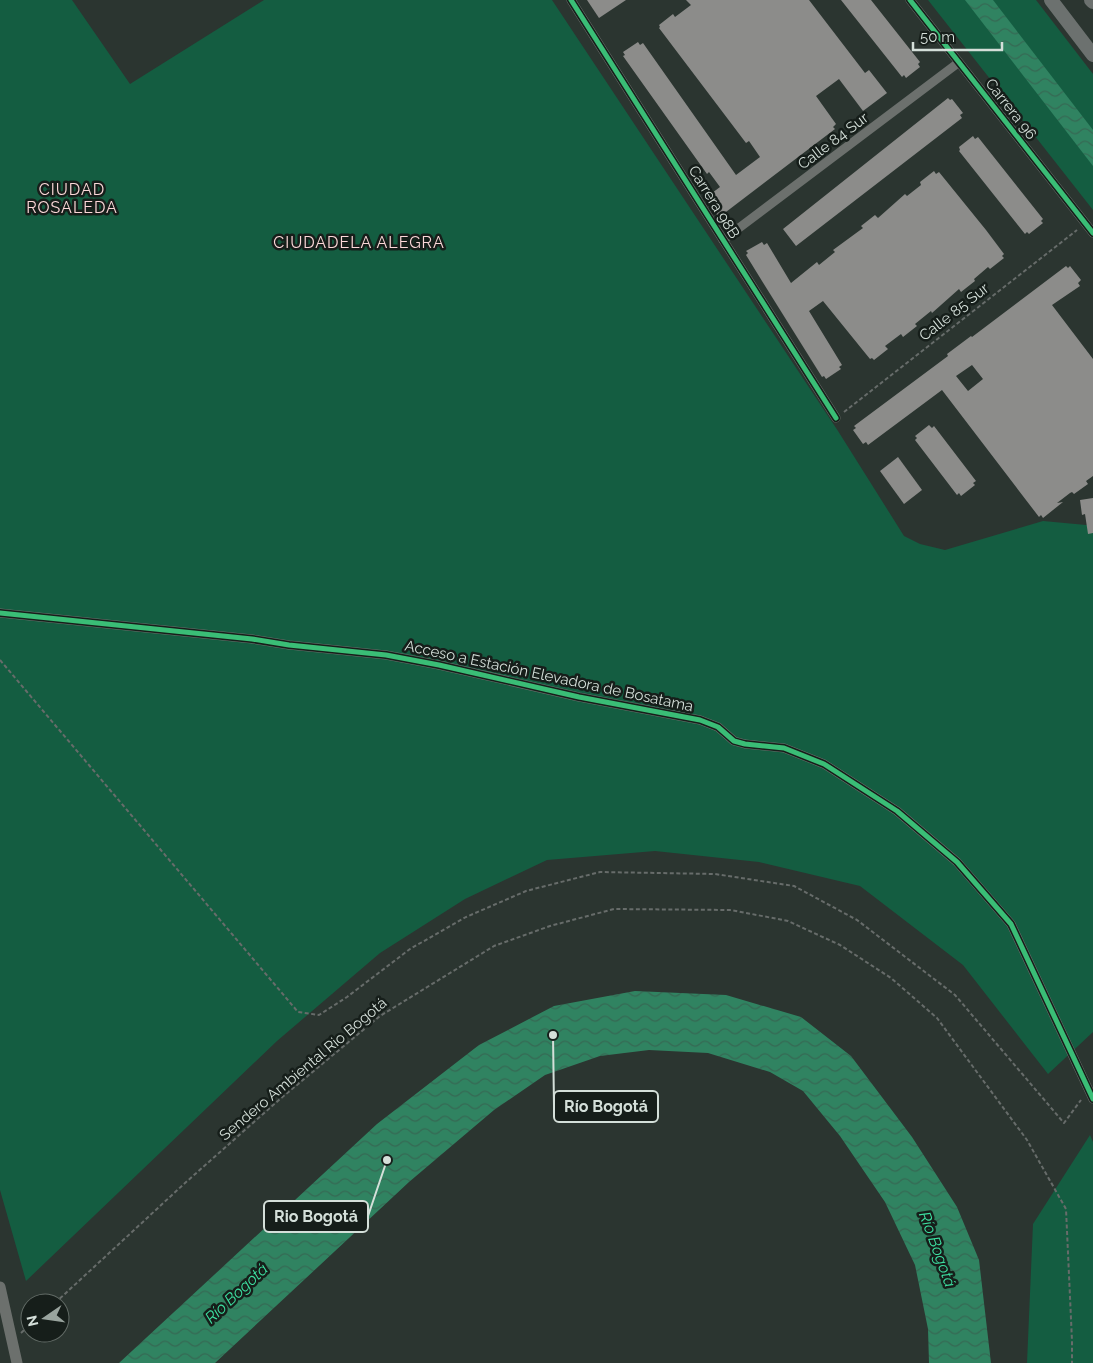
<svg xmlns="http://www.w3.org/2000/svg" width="1093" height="1363" viewBox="0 0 1093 1363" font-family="Raleway,sans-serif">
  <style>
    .green { fill: #145d41 }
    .water { fill: url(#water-waves) }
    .building { fill: #8c8c8a; fill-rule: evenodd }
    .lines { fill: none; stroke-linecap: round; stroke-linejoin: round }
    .path { stroke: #676c6a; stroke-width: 2; stroke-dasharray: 4 2.5; stroke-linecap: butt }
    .minor { stroke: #6c706d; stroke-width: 9 }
    .tertiary { stroke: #6c706d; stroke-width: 11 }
    .secondary { stroke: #6c716f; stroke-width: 14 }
    .cycleway-casing { stroke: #161e1a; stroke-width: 8 }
    .cycleway { stroke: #3abd76; stroke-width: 5 }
    .labels { text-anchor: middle; stroke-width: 5; stroke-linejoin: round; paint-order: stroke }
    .street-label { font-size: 15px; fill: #d4dfd9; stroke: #161e1a }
    .neighbourhood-label { font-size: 16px; letter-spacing: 1px; fill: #fcd8d9; stroke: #161e1a }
    .water-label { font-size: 16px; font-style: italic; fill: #3de0a1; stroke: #161e1a }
    .leader { fill: none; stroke: #d4dfd9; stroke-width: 2 }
    .callout-dot { fill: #d4dfd9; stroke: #161e1a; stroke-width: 2 }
    .callout { fill: #161e1a; stroke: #d4dfd9; stroke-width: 2 }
    .callout-label { font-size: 16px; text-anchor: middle; font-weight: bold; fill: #d4dfd9 }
  </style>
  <defs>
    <pattern id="water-waves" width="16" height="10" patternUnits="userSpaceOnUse" patternTransform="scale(1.25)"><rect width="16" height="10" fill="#308361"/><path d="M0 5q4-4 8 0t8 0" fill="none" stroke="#366954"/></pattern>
  </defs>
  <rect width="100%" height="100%" fill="#2b3530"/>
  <!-- green -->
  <g class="green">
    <polygon points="0,0 72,0 130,84 264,0 552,0 838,431 904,536 920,544 945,550 1043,521 1086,525 1093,524 1093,1032 1048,1074 963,965 860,886 759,862 655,851 547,860 465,899 380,953 277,1041 26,1281 0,1190"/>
    <polygon points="928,0 1036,0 1093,74 1093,210"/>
    <polygon points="1090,1135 1093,1142 1093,1363 1027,1363 1033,1224"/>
  </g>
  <!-- water -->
  <g class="water">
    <polygon points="965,0 993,0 1093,130 1093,166"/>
    <polygon points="635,991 726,995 801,1017 851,1056 912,1137 957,1207 979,1260 991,1363 929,1363 928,1329 915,1265 885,1202 840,1136 803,1091 770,1072 708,1053 649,1050 600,1056 545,1075 494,1110 409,1182 215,1363 119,1363 377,1124 479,1045 554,1006"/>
  </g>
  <!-- building -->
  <g class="building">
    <polygon points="587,0 626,0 599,18"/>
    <polygon points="686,0 809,0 865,73 869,70 887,93 863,111 839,79 816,96 836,124 833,127 835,129 722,215 720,213 717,215 707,200 709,198 708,196 720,187 709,172 707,174 623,56 625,55 623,52 638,42 640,45 643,43 736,175 760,157 749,141 746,143 659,28 660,27 659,25 673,14 675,17 691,5"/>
    <polygon points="841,0 871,0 920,62 918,64 920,67 906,78 904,75 902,77"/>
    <polygon points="948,98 950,100 952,99 963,113 960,115 962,118 796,246 783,229"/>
    <polygon points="973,136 975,139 978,137 1043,219 1041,221 1043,223 1029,234 1027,232 1025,234 959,151 960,150 959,147"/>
    <polygon points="934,171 936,174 939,172 986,230 1004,254 1002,256 1004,258 990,269 988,267 974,279 975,281 961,292 959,289 932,313 931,311 915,324 917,326 903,337 901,334 885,346 888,349 874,360 872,358 870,359 823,301 809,311 842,365 839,367 841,369 826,379 824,376 822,377 762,281 746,255 748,253 746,251 762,242 764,245 767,243 791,283 817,262 819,265 835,252 833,250 863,228 861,226 875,215 878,218 905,194 907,196 921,185 920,182"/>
    <path d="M 1066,266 L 1068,268 L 1070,266 L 1081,280 L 1078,283 L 1080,286 L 1052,305 L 1093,359 L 1093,476 L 1086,481 L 1088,484 L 1074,494 L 1072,492 L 1070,493 L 1057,503 L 1063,502 L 1043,518 L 1041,515 L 1039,517 L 942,390 L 868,445 L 866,442 L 863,444 L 853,430 L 856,428 L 854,426 L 948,356 L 947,354 L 971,336 L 972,337 ZM 972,365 L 983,379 L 968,391 L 956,376 Z"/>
    <polygon points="929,425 932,428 934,426 976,481 973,483 975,485 961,496 959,493 957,495 915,440 917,438 915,436"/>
    <polygon points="898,457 922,490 904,504 880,471"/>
    <polygon points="1093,498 1093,533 1088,534 1085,514 1082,515 1080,500"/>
  </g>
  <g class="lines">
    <!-- path -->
    <g class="path">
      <polyline points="844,412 1077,230"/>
      <polyline points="0,660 298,1012 319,1015 347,997 410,949 466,917 526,891 600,872 715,874 794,886 857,920 955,995 1064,1123 1081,1100"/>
      <polyline points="55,1303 185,1183 280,1099 380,1016 494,946 550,926 614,909 731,910 788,921 840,945 891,978 937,1018 1027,1140 1066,1209 1072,1341 1072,1363"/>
      <polyline points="21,1333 30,1325"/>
    </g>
    <!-- minor -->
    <g class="minor">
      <polyline points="571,0 836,418"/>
      <polyline points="910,0 1093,233"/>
      <polyline points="723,240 958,63"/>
      <polyline points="0,613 252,639 289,645 386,655 439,665 579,697 700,720 718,727 734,741 745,744 784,748 824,764 897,811 957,862 1011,924 1093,1099"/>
    </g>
    <!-- tertiary -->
    <polyline class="tertiary" points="0,1287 17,1363"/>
    <!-- secondary -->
    <g class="secondary">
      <polyline points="1051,0 1093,55"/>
      <polyline points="1091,0 1093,2"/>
    </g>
    <defs>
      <g id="cycleway">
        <polyline points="571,0 836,418"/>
        <polyline points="910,0 1093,233"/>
        <polyline points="0,613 252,639 289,645 386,655 439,665 579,697 700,720 718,727 734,741 745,744 784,748 824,764 897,811 957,862 1011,924 1093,1099"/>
      </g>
    </defs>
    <!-- cycleway casing -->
    <use href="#cycleway" class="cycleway-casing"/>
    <!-- cycleway -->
    <use href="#cycleway" class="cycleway"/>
  </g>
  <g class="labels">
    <!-- street labels -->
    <g class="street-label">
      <text transform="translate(1011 109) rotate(52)" y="5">Carrera 96</text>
      <text transform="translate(833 141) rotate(-37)" y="5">Calle 84 Sur</text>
      <text transform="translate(714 202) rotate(58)" y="5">Carrera 98B</text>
      <text transform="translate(954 312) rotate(-38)" y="5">Calle 85 Sur</text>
      <text transform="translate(549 676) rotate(12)" y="5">Acceso a Estación Elevadora de Bosatama</text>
      <text transform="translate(303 1069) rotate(-40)" y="5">Sendero Ambiental Rio Bogotá</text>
    </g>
    <!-- neighbourhood labels -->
    <g class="neighbourhood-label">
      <text x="72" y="195">CIUDAD<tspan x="72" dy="18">ROSALEDA</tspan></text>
      <text x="359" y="248">CIUDADELA ALEGRA</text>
    </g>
    <!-- water labels -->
    <g class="water-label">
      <text transform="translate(938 1249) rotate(70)" y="6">Río Bogotá</text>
      <text transform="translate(236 1293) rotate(-43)" y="6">Río Bogotá</text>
    </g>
  </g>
  <!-- callouts -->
  <path class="leader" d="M553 1035L554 1106M387 1160L368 1216"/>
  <g class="callout-dot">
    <circle cx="553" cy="1035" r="5"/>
    <circle cx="387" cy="1160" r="5"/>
  </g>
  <g class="callout">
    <rect x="554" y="1091" width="104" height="31" rx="5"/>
    <rect x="264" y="1201" width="104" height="31" rx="5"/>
  </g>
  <g class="callout-label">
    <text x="606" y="1112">Río Bogotá</text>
    <text x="316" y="1222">Rio Bogotá</text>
  </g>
  <!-- north arrow -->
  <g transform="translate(45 1318) rotate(257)"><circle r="24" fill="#161e1a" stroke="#626b66"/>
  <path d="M0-4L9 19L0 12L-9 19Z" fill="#99a49e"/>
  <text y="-8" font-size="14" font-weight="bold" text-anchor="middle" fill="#d4dfd9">N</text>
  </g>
  <!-- scale -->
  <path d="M913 42v8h89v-8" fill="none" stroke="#d4dfd9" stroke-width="2.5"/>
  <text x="920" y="42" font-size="15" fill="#d4dfd9" stroke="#161e1a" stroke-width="4" paint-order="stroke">50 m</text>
</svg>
